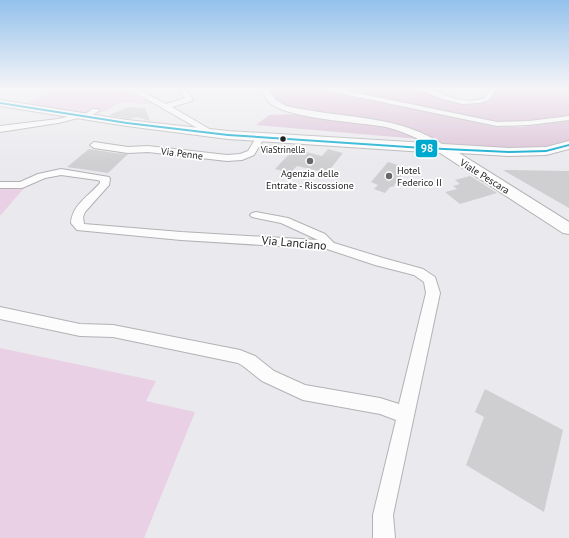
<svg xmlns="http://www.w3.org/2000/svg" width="569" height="538" viewBox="0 0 569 538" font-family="'PT Sans',sans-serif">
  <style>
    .green { fill: #e9d0e5 }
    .forest { fill: #dbc0d6 }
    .building { fill: #cfcfd2 }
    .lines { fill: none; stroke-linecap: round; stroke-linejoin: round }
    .pedestrian-casing { stroke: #b2b2b5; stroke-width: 2 }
    .minor-casing { stroke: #b2b2b5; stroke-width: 2 }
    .secondary-casing { stroke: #b2b2b5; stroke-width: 2 }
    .pedestrian { fill: #fcfcfc; fill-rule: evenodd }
    .minor { fill: #fcfcfc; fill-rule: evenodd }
    .secondary { fill: #fcfcfc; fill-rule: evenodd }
    .bus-1-casing { stroke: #fff; stroke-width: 3 }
    .bus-1 { fill: #00a9ce; fill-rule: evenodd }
    .bus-dot { fill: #212123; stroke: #fff; stroke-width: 1.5 }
    .poi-dot { fill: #67676a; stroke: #fff; stroke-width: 1.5 }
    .labels { text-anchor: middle; stroke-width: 3.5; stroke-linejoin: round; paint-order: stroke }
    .far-bus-label { font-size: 9px; fill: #212123; stroke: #fff }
    .far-street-label { font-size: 10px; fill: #212123; stroke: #fff }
    .far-poi-label { font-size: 10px; fill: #212123; stroke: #fff; text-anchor: start }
    .street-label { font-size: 12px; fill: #212123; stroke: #fff }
    .line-badge { stroke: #fff; stroke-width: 1.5 }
    .badge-label { font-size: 11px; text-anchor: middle; font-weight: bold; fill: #fff }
  </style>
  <rect width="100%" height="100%" fill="#eae9ed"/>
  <!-- green -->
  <g class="green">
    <path d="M 37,89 L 123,89 L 152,103 C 144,106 134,102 125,102 C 115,103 110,110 102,112 C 94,113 95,110 87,114 L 25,104 L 50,91 Z"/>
    <polygon points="0,188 24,188 0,216"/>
    <polygon points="0,348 156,381 146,401 195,412 144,538 0,538"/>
  </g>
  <!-- forest -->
  <g class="forest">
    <polygon points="269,89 319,89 423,109 496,127 521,127 569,121 569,142 554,146 525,149 447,145 399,125 284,105 277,101"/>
    <polygon points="336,89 426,89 448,97 462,100 474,101 485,97 490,89 569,89 569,115 518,122 498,122"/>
    <polygon points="302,114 394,129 419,139 256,125 269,115"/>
  </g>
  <!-- building -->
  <g class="building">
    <polygon points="128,107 145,108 150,121 138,117 128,119 109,115"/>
    <polygon points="89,149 115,153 128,154 108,173 67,167"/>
    <polygon points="294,149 322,156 328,149 343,153 327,173 297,166 290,173 275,169"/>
    <polygon points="388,162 407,168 393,187 390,187 385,193 374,189 378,185 371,182"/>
    <polygon points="503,170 569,171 569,208"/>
    <polygon points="470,176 480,182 497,193 460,204 445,192 457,189 453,186 460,184 455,180"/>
    <polygon points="485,389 563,430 544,512 466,465 484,417 475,412"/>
  </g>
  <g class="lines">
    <defs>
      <path id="pedestrian" d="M 417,89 C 441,87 456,108 485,98 L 490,89 L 496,89 L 489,100 L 479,103 L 462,104 L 443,99 Z"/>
      <g id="minor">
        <polygon points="129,89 138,89 166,104 185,98 178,89 185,89 193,99 192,101 172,107 218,134 217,136 211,136"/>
        <path d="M 261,89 L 268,89 L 276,100 L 286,106 C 335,118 393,114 437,141 C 441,144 446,146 450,150 L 445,153 L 442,152 C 424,141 406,132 386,127 C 359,122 291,119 271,104 C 267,101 264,94 261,89 Z"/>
        <polygon points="325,89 338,89 497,122 529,121 569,116 569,120 529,125 497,126 329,91"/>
        <polygon points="92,109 98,109 99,111 86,119 82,117 58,123 0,132 0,126 58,119 79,114 83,116"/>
        <polygon points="260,135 264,138 254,155 242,160 227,161 148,152 128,153 94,148 90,145 94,142 128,147 148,146 227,155 240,154 248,151 257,136"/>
        <path d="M 61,169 L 109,177 L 110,179 L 109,185 L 85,212 L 83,217 L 84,224 L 181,232 L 318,240 L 281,223 L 252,217 L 250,215 L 252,213 L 256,212 L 288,218 L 325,234 L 334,243 L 383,258 L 423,269 L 435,277 L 440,293 L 393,515 L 395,538 L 373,538 L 373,515 L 396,420 L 380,414 L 303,400 L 262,381 L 243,366 L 238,363 L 113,337 L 80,336 L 0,319 L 0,307 L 80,324 L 113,325 L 240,350 L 255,356 L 274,371 L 305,385 L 380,398 L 399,404 L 426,293 L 424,282 L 414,275 L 375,265 L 327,249 L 181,240 L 77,230 L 71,223 C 72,205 89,196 100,183 L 100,181 L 97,180 L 61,175 L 45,178 L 22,188 L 0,188 L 0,182 L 20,182 L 38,174 Z"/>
      </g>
      <polygon id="secondary" points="0,100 127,120 228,131 509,148 546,147 569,141 569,149 546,155 509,156 459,153 569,222 569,234 563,233 440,153 228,139 127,126 0,106"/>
    </defs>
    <!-- pedestrian casing -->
    <use href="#pedestrian" class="pedestrian-casing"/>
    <!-- minor casing -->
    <use href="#minor" class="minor-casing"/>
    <!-- secondary casing -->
    <use href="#secondary" class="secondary-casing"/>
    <!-- pedestrian -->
    <use href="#pedestrian" class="pedestrian"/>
    <!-- minor -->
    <use href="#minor" class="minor"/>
    <!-- secondary -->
    <use href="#secondary" class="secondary"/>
    <defs>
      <polygon id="bus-1" points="0,102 127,122 228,134 423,147 509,151 546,150 569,144 569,146 546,152 509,153 423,149 228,136 127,124 0,104"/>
    </defs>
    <!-- bus-1 casing -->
    <use href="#bus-1" class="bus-1-casing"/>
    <!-- bus-1 -->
    <use href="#bus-1" class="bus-1"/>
  </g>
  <!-- sky -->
  <linearGradient id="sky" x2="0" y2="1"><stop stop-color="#93c1ec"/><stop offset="0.54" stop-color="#f6f5f7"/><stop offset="1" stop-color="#f6f5f7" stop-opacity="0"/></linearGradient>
  <rect width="569" height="164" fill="url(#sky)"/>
  <!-- markers -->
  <circle class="bus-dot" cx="283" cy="139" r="3.5"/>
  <g class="poi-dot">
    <circle cx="310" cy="161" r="4"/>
    <circle cx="389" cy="176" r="4"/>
  </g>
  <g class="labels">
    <!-- far-bus labels -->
    <g class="far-bus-label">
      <text x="283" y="153">ViaStrinella</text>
    </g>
    <!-- far-street labels -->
    <g class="far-street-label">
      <text transform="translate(182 153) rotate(7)" y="4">Via Penne</text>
      <text transform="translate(485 176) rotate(32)" y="4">Viale Pescara</text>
    </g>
    <!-- far-poi labels -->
    <g class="far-poi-label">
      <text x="397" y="174">Hotel<tspan x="397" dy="12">Federico II</tspan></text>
      <text x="310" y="177" text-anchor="middle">Agenzia delle<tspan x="310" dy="12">Entrate - Riscossione</tspan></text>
    </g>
    <!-- street labels -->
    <g class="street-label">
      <text transform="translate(294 243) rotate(5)" y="4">Via Lanciano</text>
    </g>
  </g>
  <rect class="line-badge" x="415" y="139" width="23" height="19" rx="4" fill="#00a9ce"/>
  <g class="badge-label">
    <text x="427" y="152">98</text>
  </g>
</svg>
